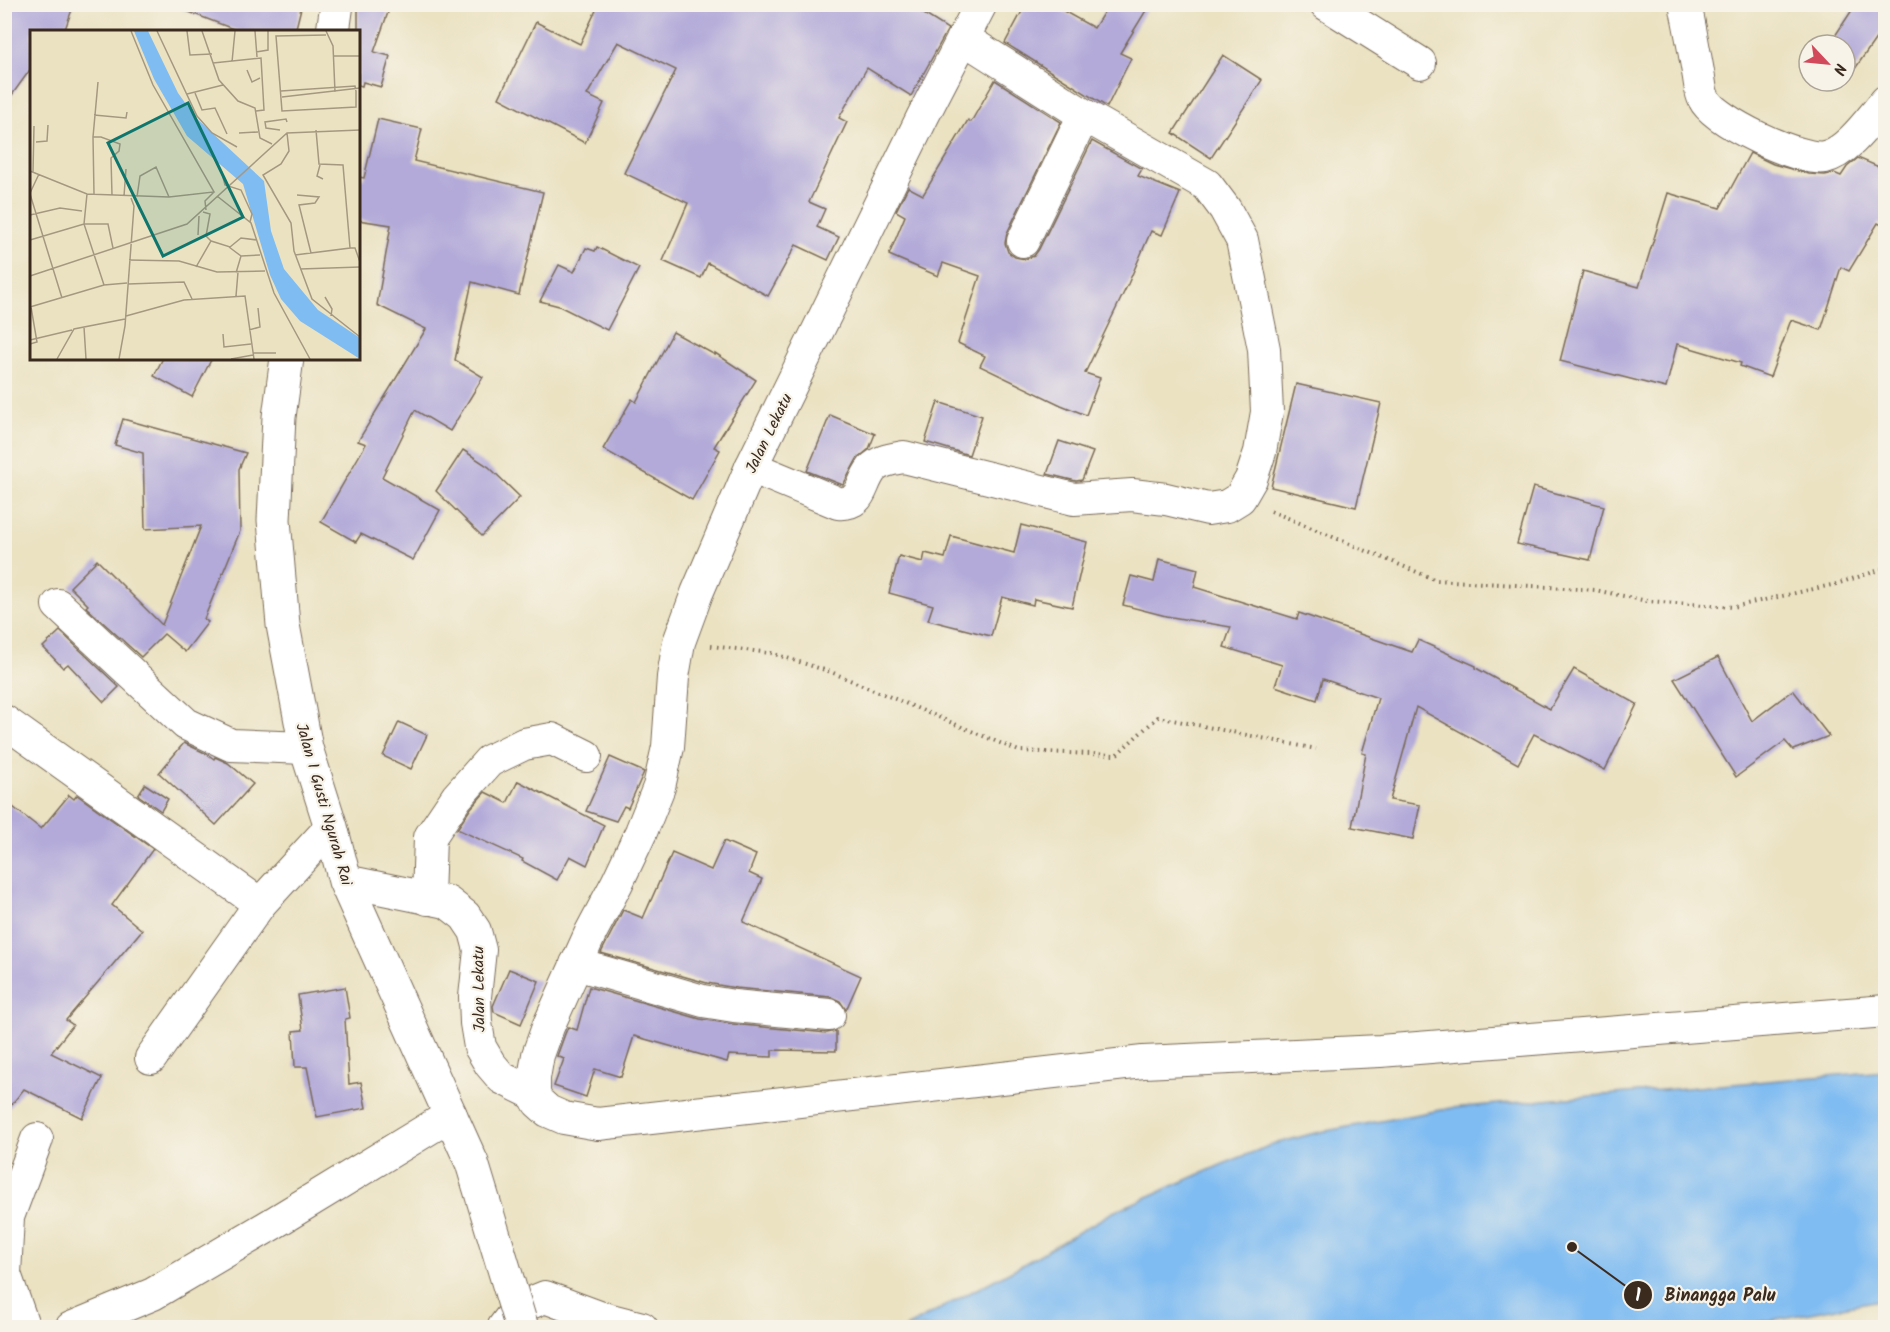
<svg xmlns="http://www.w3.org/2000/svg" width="1890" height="1332" viewBox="0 0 1890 1332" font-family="Kalam,sans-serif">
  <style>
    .water { fill: #7fbcf2; stroke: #5d7388; stroke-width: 1.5 }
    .building { fill: #b3aad9 }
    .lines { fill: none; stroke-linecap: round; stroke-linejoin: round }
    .minor-casing { stroke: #796a57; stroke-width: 34 }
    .major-casing { stroke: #796a57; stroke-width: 35 }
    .path { stroke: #796a57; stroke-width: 4; stroke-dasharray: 1.5 4.5; stroke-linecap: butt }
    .minor { stroke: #fff; stroke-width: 32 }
    .major { stroke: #fff; stroke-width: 33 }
    .major-bridge-casing { stroke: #796a57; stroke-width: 35; stroke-linecap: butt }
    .major-bridge { stroke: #fff; stroke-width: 33 }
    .labels { text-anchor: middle; stroke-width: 4.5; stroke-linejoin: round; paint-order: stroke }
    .street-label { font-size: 16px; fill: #3b2a1e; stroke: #f7f3e8 }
    .inset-road { fill: none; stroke: #a59880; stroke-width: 1.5 }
    .view { fill: #0f766e; fill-opacity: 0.15; stroke: #0f766e; stroke-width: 3 }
    .inset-edge { fill: none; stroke: #3b2a1e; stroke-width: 3 }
    .leader { fill: none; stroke: #3b2a1e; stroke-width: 2 }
    .callout-dot { fill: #3b2a1e; stroke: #f7f3e8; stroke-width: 2 }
    .mark-label { font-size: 18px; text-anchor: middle; font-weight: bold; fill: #fff }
    .callout-label { font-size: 18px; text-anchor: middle; font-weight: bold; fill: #3b2a1e; stroke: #f7f3e8; stroke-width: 4.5; stroke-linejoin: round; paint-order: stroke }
  </style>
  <rect width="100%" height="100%" fill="#f7f3e8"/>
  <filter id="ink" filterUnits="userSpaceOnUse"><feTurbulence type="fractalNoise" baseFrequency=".0167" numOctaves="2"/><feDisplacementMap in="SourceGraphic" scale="12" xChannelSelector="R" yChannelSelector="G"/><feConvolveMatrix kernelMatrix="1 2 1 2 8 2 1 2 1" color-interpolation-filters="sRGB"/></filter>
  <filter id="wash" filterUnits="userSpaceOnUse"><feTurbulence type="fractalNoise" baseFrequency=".008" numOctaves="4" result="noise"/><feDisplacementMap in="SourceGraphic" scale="24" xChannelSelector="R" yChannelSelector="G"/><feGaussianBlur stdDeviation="1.35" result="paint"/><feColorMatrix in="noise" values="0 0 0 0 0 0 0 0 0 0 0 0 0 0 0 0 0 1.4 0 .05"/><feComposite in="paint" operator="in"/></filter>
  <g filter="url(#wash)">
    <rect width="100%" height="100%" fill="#ebe2c2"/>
    <!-- water -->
    <polygon class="water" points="1885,1071 1885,1299 1730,1328 906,1327 1022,1265 1113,1212 1223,1164 1274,1144 1315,1133 1452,1108"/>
    <g id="blocks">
      <!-- building -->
      <g class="building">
        <polygon points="4,4 74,4 64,32 32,32 32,67 4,106"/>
        <polygon points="176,4 302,4 295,32 241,32 176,7"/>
        <polygon points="358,4 391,4 374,52 390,56 381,87 363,82 362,86 358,85"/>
        <polygon points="599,4 908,4 948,29 911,96 867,68 839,118 847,122 809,202 825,209 817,227 839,237 828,260 796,245 768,296 708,263 701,278 663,261 688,203 624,173 676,70 618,42 587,95 604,103 585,143 499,98 536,22 580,44"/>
        <polygon points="1026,4 1051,4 1094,28 1109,4 1150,4 1120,53 1131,58 1107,107 1005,43"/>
        <polygon points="1856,4 1872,4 1886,14 1886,24 1845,83 1845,45 1829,45"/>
        <polygon points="1223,55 1262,80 1211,158 1173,133"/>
        <polygon points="995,80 1061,122 1007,233 1005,243 1008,252 1015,257 1025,259 1034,256 1039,249 1092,141 1142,169 1138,176 1180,193 1162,235 1151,231 1128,284 1085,373 1100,378 1086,415 1061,405 980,366 985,356 958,343 980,276 943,263 938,276 889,255 905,216 896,211 908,187 923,195 968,120 971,122"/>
        <polygon points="378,119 422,129 414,161 543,192 519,295 472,282 455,360 483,377 450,431 415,410 382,477 440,510 413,560 361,534 356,542 321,522 366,444 358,441 426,329 377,305 391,225 358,220 358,177 364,178"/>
        <polygon points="1750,153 1773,164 1809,174 1825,175 1834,173 1841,176 1847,167 1858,158 1886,170 1886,227 1878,223 1849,271 1841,267 1821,330 1791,320 1770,377 1740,366 1741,363 1677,344 1666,388 1560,361 1583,271 1639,287 1668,193 1720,208"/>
        <polygon points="597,247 639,268 607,330 559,306 540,301 559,265 574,272 586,248 595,251"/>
        <polygon points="673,332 715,355 715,353 756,380 714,447 720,450 692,500 603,449 632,399 636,402"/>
        <polygon points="163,358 212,358 192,397 154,376"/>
        <polygon points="1296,384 1381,403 1356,507 1271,487"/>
        <polygon points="938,402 982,416 969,455 925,442"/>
        <polygon points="830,415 875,434 869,449 857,459 843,485 807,471"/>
        <polygon points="123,419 246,453 239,469 240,531 204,619 208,622 185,652 164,634 141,657 86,607 88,605 70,587 97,560 162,625 201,526 145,529 143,453 115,445"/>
        <polygon points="1059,441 1093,452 1082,480 1076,481 1047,474"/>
        <polygon points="463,450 489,467 520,497 482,536 436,491"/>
        <polygon points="1533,487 1604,506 1590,560 1517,544"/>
        <polygon points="1021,525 1087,542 1072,607 1034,599 1033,605 1002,597 991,636 928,620 933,605 889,593 899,556 923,562 925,553 945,558 951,536 1014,553"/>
        <polygon points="1159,559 1198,569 1194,587 1297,619 1299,613 1412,652 1418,640 1476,666 1476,668 1550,709 1574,669 1637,704 1605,770 1534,734 1518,764 1416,707 1390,800 1420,805 1413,839 1352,827 1366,754 1362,753 1378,698 1323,679 1317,700 1275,686 1282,665 1224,647 1231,627 1166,616 1123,605 1131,576 1154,582"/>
        <polygon points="60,631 119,687 104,702 68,664 63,668 43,647"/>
        <polygon points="1718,657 1752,721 1793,690 1829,736 1793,750 1785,741 1736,777 1674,679"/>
        <polygon points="399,722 427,735 411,769 383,756"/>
        <polygon points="184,743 207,754 214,759 215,757 228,763 253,784 216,825 159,773"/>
        <polygon points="610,757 644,772 628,808 624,806 616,821 586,811"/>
        <polygon points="518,781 604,825 587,865 570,856 557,880 522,861 523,859 457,829 471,808 485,792 507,803"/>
        <polygon points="145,784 168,799 161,811 138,795"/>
        <polygon points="69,795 74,799 77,795 153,849 112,905 142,930 66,1020 73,1025 51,1053 102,1078 82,1118 24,1089 4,1114 4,800 41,829"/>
        <polygon points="724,841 756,855 749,873 762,879 743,922 861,976 846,1010 840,1001 831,997 736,988 707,983 601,953 623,910 643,918 672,853 711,870"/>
        <polygon points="509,969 539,981 521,1024 494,1012 493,1006"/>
        <polygon points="345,987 350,1018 345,1019 349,1084 361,1082 366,1108 317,1117 307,1067 295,1067 293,1031 303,1030 298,995"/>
        <polygon points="589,987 700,1019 732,1024 827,1033 836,1031 836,1051 772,1050 772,1057 729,1055 727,1062 634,1036 621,1077 595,1069 586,1097 554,1086 564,1059 557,1056 565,1034 568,1027 577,1030"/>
      </g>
    </g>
  </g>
  <g filter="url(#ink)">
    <use href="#blocks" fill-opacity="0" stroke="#796a57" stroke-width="1.5"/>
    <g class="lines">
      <defs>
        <g id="minor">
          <polyline points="981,4 923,116 751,467 697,593 679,642 673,677 668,747 659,787 641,832 617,883 591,932 548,1027 538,1055 534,1078 534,1094 538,1102 548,1111 564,1118 598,1124 1143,1062 1380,1051 1886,1011"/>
          <polyline points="1326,4 1420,63"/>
          <path d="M 1685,4 C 1690,27 1694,50 1698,72 C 1700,81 1700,92 1704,99 C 1714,121 1801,162 1825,157 C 1848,152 1871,118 1886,101"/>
          <polyline points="1023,241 1084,115"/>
          <path d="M 751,467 L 838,503 C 864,505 859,485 872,469 C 880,460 893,459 904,457 L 1074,499 L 1132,495 L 1166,499 L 1208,509 L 1227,506 L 1240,498 L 1251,479 L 1260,452 L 1267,412 L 1264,349 L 1242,240 L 1225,209 L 1207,185 L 1084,115 L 963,38"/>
          <polyline points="58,605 186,724 231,745 306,748"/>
          <polyline points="4,721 260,904 331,827"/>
          <polyline points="345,881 447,902 465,916 475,931 480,950 475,997 476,1023 480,1047 490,1064 502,1078 534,1094"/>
          <polyline points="428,899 430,837 457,797 489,761 524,744 552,739 586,756"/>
          <polyline points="576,964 703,1001 734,1006 829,1015"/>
          <polyline points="151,1058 260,904"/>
          <polyline points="24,1328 5,1274 8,1217 37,1139"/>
          <polyline points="71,1328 153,1294 272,1224 451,1115"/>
          <polyline points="503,1328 518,1308 545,1297 599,1317 642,1328"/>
        </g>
        <g id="major">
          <polyline points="333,32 337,4"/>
          <polyline points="287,358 279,417 274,520 283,625 306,748 331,827 345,881 472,1163"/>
        </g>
      </defs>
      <!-- minor casing -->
      <use href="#minor" class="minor-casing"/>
      <!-- major casing -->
      <use href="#major" class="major-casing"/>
      <!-- path -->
      <g class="path">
        <polyline points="1271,511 1436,580 1595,590 1647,601 1733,607 1836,584 1886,568"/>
        <polyline points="711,646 771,653 831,672 1019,751 1116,755 1158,717 1316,749"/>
      </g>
      <!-- minor -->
      <use href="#minor" class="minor"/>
      <!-- major -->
      <use href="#major" class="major"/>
      <defs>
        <polyline id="major-bridge" points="472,1163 522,1328"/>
      </defs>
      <!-- major-bridge casing -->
      <use href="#major-bridge" class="major-bridge-casing"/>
      <!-- major-bridge -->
      <use href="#major-bridge" class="major-bridge"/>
    </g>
  </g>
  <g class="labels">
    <!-- street labels -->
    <g class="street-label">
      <text transform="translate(768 433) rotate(-64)" y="6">Jalan Lekatu</text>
      <text transform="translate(325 804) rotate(74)" y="6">Jalan I Gusti Ngurah Rai</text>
      <text transform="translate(478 989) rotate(-91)" y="6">Jalan Lekatu</text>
    </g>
  </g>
  <!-- overview -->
  <g transform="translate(30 30)">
    <rect width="330" height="330" fill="#ebe2c2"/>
    <path d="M 104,1 L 118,1 L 148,63 L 166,88 L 234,151 L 241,201 L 254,239 L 288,280 L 330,308 L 330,329 L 270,291 L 251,269 L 240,245 L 213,154 L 157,106 L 124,49 Z" fill="#7fbcf2"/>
    <path class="inset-road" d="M 127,1 L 167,86 L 182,103 L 207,117M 157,1 L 160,25 L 182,24M 172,1 L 189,50 L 208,71 L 225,78 L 230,108 L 242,114M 225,1 L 227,27M 296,1 L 303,16 L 305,62M 296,5 L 246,6 L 252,81 L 326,77 L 326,61M 226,22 L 238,20 L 238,1M 303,26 L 330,26M 202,32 L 205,1M 183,33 L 231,28 L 234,80 L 226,81M 217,40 L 222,52 L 230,48M 251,61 L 325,56 L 326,61M 165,63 L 172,80 L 185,78 L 197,104M 157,64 L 193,55M 252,67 L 330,58M 64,85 L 96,88 L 97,82M 250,100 L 236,98 L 235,92 L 256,89 L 257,92M 209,103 L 228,102M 257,103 L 259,121 L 251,134 L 233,145 L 261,193 L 264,221 L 282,269 L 330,307M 63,107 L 68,52M 6,112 L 17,111 L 18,95M 290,135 L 287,146 L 293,149M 191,140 L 195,155 L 211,160 L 222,184 L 220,192M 0,141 L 57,164 L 139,167 L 184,162 L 123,55 L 101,1M 3,142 L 4,96M 0,163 L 9,144M 0,164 L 32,268M 57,164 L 54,194 L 74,255M 64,164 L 63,107 L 71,107 L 90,114 L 89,121 L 81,128 L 82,165M 267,165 L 289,167 L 285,173 L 269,175 L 281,223M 94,166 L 96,139M 187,166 L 221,193 L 244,263 L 280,329M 107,167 L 110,146 L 126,137 L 139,167M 176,180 L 175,171 L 184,162M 173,182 L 180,184 L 176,206 L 181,211M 0,185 L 30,178 L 52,181M 168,205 L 169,186M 0,210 L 54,194 L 78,194 L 83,218M 199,217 L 211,226 L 206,243M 320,218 L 325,218 L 330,232M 265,225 L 320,218 L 313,135 L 289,134 L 286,100M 211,226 L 230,225M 99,230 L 149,231 L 187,242 L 235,241M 166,237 L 181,211 L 200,217 L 211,208 L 227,210M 270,239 L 330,237M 0,246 L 157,194 L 257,103 L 330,100M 98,254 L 154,252 L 162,269M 206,266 L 208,242M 295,267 L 302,279 L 301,286M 0,277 L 74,255 L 97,253M 96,286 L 154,270 L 215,266 L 224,329M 54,297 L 56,329M 219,300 L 230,297 L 228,278M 193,304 L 194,317 L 221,314M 0,310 L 42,300M 0,314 L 7,312 L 1,277M 223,323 L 246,323M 27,329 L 44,299 L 95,289M 89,329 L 95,296 L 104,176 L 101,168M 201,329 L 223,325"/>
    <path class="view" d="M 158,73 L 213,187 L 133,226 L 78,113 Z"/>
    <rect width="330" height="330" class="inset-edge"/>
  </g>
  <!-- callouts -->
  <path class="leader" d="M1572 1247L1638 1295"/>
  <g class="callout-dot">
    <circle cx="1572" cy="1247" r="6"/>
    <circle cx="1638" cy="1295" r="15"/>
  </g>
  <g class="mark-label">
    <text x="1638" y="1301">1</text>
  </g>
  <g class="callout-label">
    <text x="1720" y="1301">Binangga Palu</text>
  </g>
  <!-- margin -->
  <rect width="1890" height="1332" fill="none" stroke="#f7f3e8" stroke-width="24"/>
  <!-- north arrow -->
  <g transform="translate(1827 63) rotate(116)"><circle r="28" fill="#f7f3e8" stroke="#aca397" stroke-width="1.5"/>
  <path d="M0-4.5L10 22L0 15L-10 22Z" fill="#d1495b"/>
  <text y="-9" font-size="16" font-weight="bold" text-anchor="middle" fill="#3b2a1e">N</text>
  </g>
</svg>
